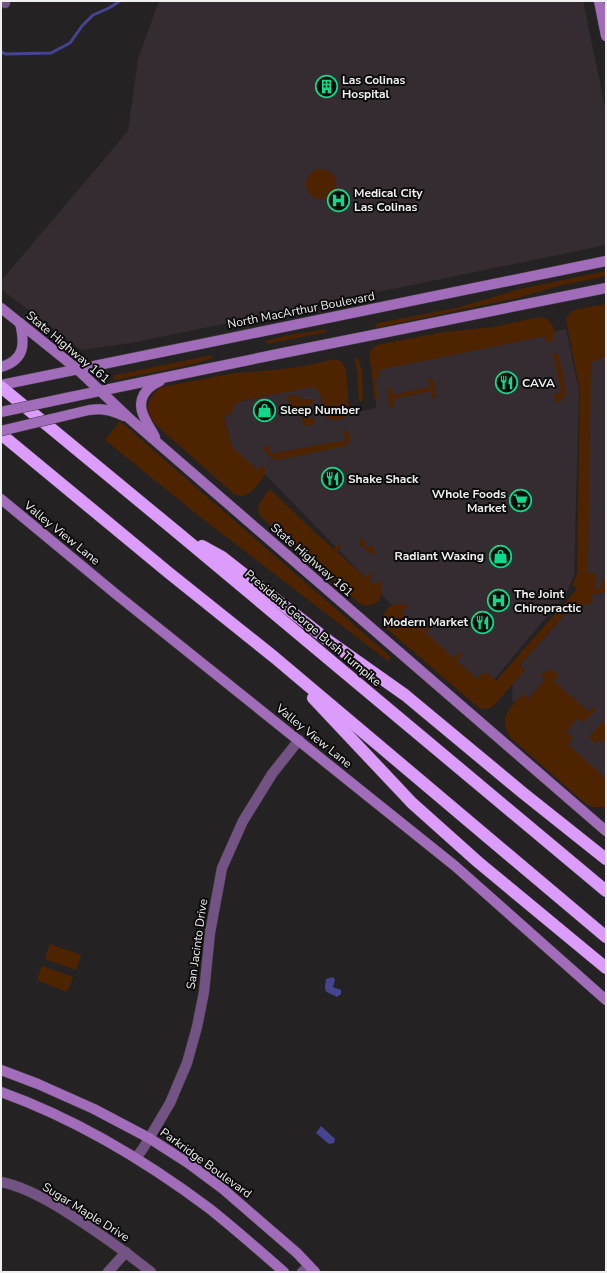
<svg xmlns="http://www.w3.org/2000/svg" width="607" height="1273" viewBox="0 0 607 1273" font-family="'Nunito Sans',sans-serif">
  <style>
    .built { fill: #342c30 }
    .green { fill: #4e2400 }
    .water { fill: #454491 }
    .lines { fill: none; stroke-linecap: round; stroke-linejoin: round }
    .stream { stroke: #454491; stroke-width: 3 }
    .street-casing { stroke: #413f40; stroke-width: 11 }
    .secondary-casing { stroke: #413f40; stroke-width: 11 }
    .highway-casing { stroke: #413f40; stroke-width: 13 }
    .street { stroke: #735383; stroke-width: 10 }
    .secondary { stroke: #a16dba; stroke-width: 10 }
    .highway { stroke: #dc9cfb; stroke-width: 12 }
    .secondary-bridge-casing { stroke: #413f40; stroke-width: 11; stroke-linecap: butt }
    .secondary-bridge { stroke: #a16dba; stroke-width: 10 }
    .labels { text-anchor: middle; stroke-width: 4; stroke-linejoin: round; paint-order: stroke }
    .poi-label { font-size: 12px; font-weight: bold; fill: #f0efef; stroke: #0d0c0d; text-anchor: start }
    .street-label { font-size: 12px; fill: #f0efef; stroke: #0d0c0d }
  </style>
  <rect width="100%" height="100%" fill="#252224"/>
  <!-- built -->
  <g class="built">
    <polygon points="159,1 583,1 606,112 606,245 131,343 81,350 1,289 1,281 128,131 138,59"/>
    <polygon points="566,329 579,391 574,575 566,594 480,696 268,477 232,451 222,406 318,384 330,418 376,408 376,369"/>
    <polygon points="606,352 606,786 551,738 512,700 513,673 580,597 588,356"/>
  </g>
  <!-- green -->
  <g class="green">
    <circle cx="321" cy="184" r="15"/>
    <polygon points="606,271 606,276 555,287 517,298 376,328 375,324 378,323 456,308 520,289"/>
    <path d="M 606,304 L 606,357 L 599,359 L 597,361 L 591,361 L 588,573 L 596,573 L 595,588 L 601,588 L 603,578 L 604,578 L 606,585 L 606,592 L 591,595 L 593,603 L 584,605 L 580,609 L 574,604 L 520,665 L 525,670 L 495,704 C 491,709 485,710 479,708 L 387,629 C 376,614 392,598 408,606 L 402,612 L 423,630 L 428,625 L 430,626 L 426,633 L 454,658 L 460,652 L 463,654 L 457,661 L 477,679 L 483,673 L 487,673 L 496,681 L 577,589 L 572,584 L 575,579 L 577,574 L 580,391 L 566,319 L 570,313 L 574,310 Z"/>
    <path d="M 539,317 C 551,318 559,331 552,341 L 546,342 L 545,336 L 379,370 L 380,377 L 376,378 L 377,399 L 375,400 L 374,399 L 372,371 L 369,358 L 371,350 L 377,345 L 443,332 L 493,327 Z"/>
    <polygon points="326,329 326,332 267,344 266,341 284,336"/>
    <polygon points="553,353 556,353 559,356 566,390 565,397 557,403 556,403 554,394 561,392"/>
    <polygon points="212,355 213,358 190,365 116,380 113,378 115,375"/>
    <polygon points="358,358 362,372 363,400 361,402 359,400 357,372 355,360 356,358"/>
    <path d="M 335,359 L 342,362 L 346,369 L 349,411 C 348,416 345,418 340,419 C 311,425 331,391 312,387 L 241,401 L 234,406 L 231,414 L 224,416 L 232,447 L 258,470 L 263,465 L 266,469 C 266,477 251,495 243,496 C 239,496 236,495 233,493 L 155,424 C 143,410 147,396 162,387 L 235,373 L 274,370 L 305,366 Z"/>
    <polygon points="428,379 431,379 434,381 436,396 434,399 433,400 431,391 393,399 394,407 391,408 389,407 388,388 391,388 392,395 430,387"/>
    <path d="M 296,395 C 300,399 307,400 313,399 L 314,401 L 309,406 L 304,404 L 301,411 L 294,413 L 292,410 L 288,408 L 289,401 L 285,396 Z"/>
    <polygon points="305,415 315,420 315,424 304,426 302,419"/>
    <polygon points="120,421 391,657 388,661 199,516 105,440"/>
    <polygon points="344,430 348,432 351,437 349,442 345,446 278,460 273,459 264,451 264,447 268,445 271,454 333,442 337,442 344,441 345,440"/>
    <path d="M 270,489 L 309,527 L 334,549 L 339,544 L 342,545 L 337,552 L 366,578 L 371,572 L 373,575 L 369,581 L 374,585 L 379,580 C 388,596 374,612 359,603 L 262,518 C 253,507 263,498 270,489 Z"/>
    <polygon points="363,538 366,547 373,546 375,554 371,554 360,545 359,541"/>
    <path d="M 549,670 C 553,670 555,672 559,675 L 554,681 L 589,712 L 594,707 L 596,709 L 584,722 L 578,718 L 566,732 L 573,738 L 568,744 L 606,779 L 606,806 L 605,807 L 594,807 L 586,804 L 512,739 C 496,720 510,708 522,694 L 528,699 L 545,679 L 540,674 Z"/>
    <polygon points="602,722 606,724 606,744 600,739 595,744 589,737"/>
    <polygon points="50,944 81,955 76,970 45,959"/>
    <polygon points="42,966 73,977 67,992 37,980"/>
  </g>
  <!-- water -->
  <g class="water">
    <path d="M 333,977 L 335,980 L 333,987 L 341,990 L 341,994 L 337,997 C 324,990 324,994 326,979 Z"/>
    <polygon points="321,1126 335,1139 334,1143 329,1144 316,1133"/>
  </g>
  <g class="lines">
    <!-- stream -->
    <polyline class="stream" points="1,52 6,54 51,53 70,43 82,26 93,15 109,8 120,1"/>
    <defs>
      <g id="street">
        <polyline points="5,3 5,1"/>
        <polyline points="136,1158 144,1147 170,1103 187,1063 197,1027 204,992 210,933 222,868 243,821 272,774 299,740"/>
        <path d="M 1,1182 C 22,1186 42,1197 60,1208 C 92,1228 122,1249 151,1272"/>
        <polyline points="108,1272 126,1252"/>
        <polyline points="302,1272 309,1266"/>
      </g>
      <g id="secondary">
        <polyline points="599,1 606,36"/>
        <polyline points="1,308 77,369 130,419 606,831"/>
        <path d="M 1,367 C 25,360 25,344 20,323"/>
        <polyline points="1,385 606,261"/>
        <polyline points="66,398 278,354 606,288"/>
        <path d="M 89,410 C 103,408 111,410 124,416"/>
        <path d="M 155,437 C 147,422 133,406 147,390 C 150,386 156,383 160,381"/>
        <polyline points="1,499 117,595 455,866 606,1000"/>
        <polyline points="1,1070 38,1084 94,1109 149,1138 188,1163 223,1189 297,1253 315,1272"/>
        <path d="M 1,1092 C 76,1119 146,1161 210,1209 C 235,1229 260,1251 284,1272"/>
      </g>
      <g id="highway">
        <polyline points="1,387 178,533 606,891"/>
        <polyline points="1,434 169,573 274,657 606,937"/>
        <polyline points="202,546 222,557 330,642 405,695 523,793 606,859"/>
        <polyline points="313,698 412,803 478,862 606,968"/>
      </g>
    </defs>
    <!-- street casing -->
    <use href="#street" class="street-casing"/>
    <!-- secondary casing -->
    <use href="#secondary" class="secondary-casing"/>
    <!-- highway casing -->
    <use href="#highway" class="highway-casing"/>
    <!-- street -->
    <use href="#street" class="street"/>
    <!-- secondary -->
    <use href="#secondary" class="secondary"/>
    <!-- highway -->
    <use href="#highway" class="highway"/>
    <defs>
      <g id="secondary-bridge">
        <polyline points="1,412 66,398"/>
        <polyline points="1,431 89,410"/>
      </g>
    </defs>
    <!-- secondary-bridge casing -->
    <use href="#secondary-bridge" class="secondary-bridge-casing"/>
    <!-- secondary-bridge -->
    <use href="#secondary-bridge" class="secondary-bridge"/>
  </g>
  <!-- icons -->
  <defs>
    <symbol id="building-ring" viewBox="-11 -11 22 22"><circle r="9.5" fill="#0d0c0d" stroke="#11d98a" stroke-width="1.5"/><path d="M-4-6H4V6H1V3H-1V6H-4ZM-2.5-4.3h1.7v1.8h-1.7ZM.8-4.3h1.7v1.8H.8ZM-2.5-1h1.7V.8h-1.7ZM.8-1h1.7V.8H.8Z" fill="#11d98a"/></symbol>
    <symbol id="hospital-ring" viewBox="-11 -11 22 22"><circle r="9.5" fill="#0d0c0d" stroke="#11d98a" stroke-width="1.5"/><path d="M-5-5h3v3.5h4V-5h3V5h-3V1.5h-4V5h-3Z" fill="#11d98a"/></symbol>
    <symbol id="restaurant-ring" viewBox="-11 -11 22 22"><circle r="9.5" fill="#0d0c0d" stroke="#11d98a" stroke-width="1.5"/><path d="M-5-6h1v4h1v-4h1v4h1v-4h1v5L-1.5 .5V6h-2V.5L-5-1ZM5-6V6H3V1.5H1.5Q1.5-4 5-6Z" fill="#11d98a"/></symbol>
    <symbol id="shop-ring" viewBox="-11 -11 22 22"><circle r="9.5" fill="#0d0c0d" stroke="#11d98a" stroke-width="1.5"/><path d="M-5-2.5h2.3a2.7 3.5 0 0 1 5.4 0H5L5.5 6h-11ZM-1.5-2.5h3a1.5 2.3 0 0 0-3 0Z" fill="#11d98a"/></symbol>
    <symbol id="supermarket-ring" viewBox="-11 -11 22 22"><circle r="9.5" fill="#0d0c0d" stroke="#11d98a" stroke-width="1.5"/><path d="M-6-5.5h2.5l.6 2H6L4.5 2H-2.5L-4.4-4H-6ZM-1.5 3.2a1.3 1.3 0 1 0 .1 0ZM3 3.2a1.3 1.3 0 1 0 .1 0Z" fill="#11d98a"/></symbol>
  </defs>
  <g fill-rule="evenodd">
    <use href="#building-ring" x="314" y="74" width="25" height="25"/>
    <use href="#hospital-ring" x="326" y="188" width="25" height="25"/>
    <use href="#restaurant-ring" x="494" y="370" width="25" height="25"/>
    <use href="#shop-ring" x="252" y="398" width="25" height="25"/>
    <use href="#restaurant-ring" x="320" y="466" width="25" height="25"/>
    <use href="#supermarket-ring" x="508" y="488" width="25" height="25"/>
    <use href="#shop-ring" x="488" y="544" width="25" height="25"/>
    <use href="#hospital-ring" x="486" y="588" width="25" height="25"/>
    <use href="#restaurant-ring" x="470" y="610" width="25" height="25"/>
  </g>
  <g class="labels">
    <!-- poi labels -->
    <g class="poi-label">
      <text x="342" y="84">Las Colinas<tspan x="342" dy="14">Hospital</tspan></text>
      <text x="354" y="197">Medical City<tspan x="354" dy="14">Las Colinas</tspan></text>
      <text x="522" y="387">CAVA</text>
      <text x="280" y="414">Sleep Number</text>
      <text x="348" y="483">Shake Shack</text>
      <text x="506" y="498" text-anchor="end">Whole Foods<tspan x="506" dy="14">Market</tspan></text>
      <text x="484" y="560" text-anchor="end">Radiant Waxing</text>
      <text x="514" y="598">The Joint<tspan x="514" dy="14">Chiropractic</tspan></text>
      <text x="468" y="626" text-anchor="end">Modern Market</text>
    </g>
    <!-- street labels -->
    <g class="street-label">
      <text transform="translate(301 310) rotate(-11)" y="4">North MacArthur Boulevard</text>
      <text transform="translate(68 347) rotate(40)" y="4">State Highway 161</text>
      <text transform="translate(62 533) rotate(39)" y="4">Valley View Lane</text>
      <text transform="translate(312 560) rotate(41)" y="4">State Highway 161</text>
      <text transform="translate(313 628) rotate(40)" y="4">President George Bush Turnpike</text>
      <text transform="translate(314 736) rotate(39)" y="4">Valley View Lane</text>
      <text transform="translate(197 944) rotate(-82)" y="4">San Jacinto Drive</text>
      <text transform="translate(206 1163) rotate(36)" y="4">Parkridge Boulevard</text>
      <text transform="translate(86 1212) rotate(32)" y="4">Sugar Maple Drive</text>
    </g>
  </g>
  <!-- border -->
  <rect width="607" height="1273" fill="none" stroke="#f0efef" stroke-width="4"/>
</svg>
